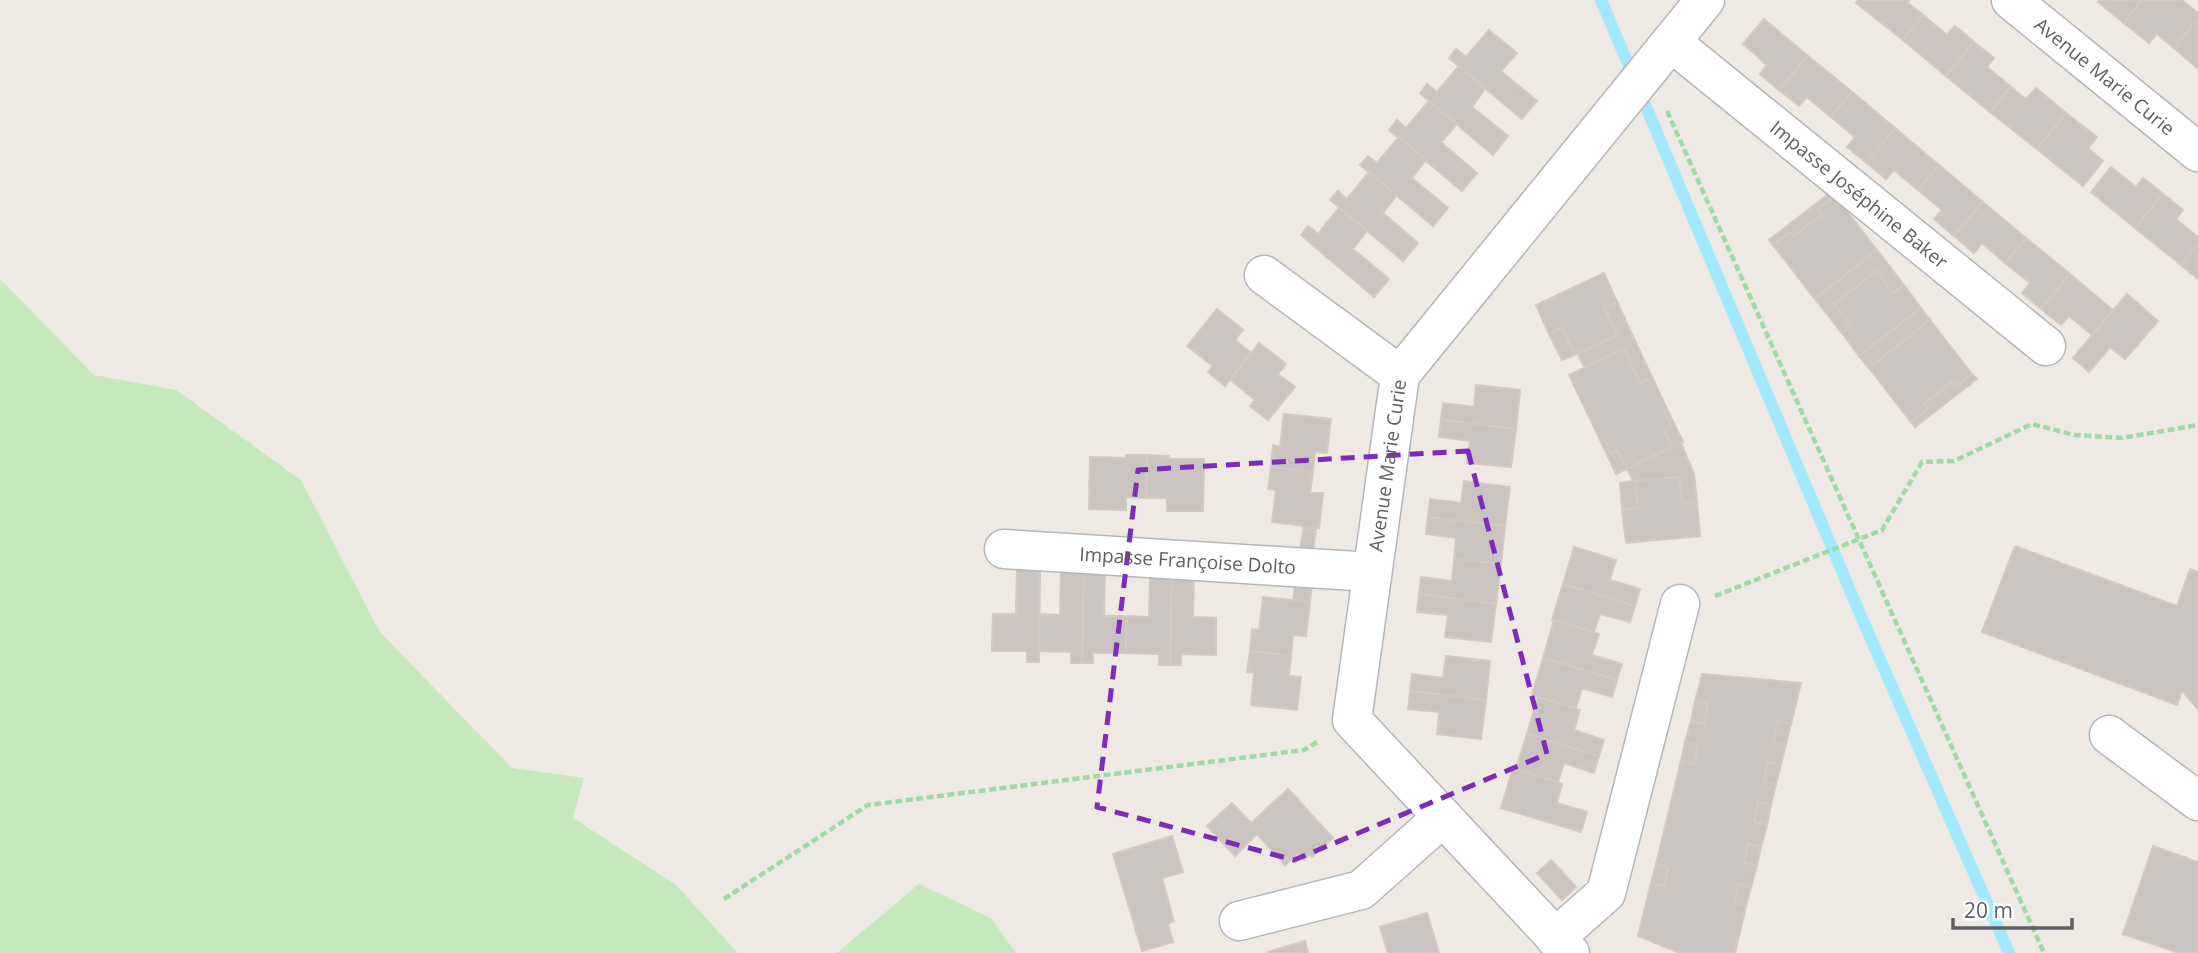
<svg xmlns="http://www.w3.org/2000/svg" width="2198" height="953" viewBox="0 0 2198 953" font-family="'Open Sans',sans-serif">
  <style>
    .green { fill: #c6e8bd }
    .lines { fill: none; stroke-linecap: round; stroke-linejoin: round }
    .stream { stroke: #a2e9ff; stroke-width: 12 }
    .building { fill: #c9c4bf; stroke: #d3c9c0; stroke-width: 2 }
    .minor-casing { stroke: #b3b7bb; stroke-width: 41 }
    .path { stroke: #9fdaa3; stroke-width: 4.5; stroke-dasharray: 7 3.5; stroke-linecap: butt }
    .minor { stroke: #fff; stroke-width: 38 }
    .marked { fill: none; stroke: #7b2cbf; stroke-width: 5; stroke-dasharray: 14 9; stroke-linejoin: round }
    .labels { text-anchor: middle; stroke-width: 6; stroke-linejoin: round; paint-order: stroke }
    .street-label { font-size: 19px; fill: #5b6164; stroke: #fff }
  </style>
  <rect width="100%" height="100%" fill="#eee9e2"/>
  <!-- green -->
  <g class="green">
    <polygon points="0,279 94,375 176,390 301,480 379,631 512,768 584,778 573,818 676,885 738,953 0,953"/>
    <polygon points="919,884 991,918 1016,953 837,953"/>
  </g>
  <g class="lines">
    <!-- stream -->
    <polyline class="stream" points="1601,0 1860,614 2009,953"/>
  </g>
  <!-- building -->
  <g class="building">
    <polygon points="1859,0 1910,0 1908,3 1923,15 1903,40 1856,3"/>
    <polygon points="2099,0 2142,0 2124,23 2098,2"/>
    <polygon points="2142,0 2182,0 2198,13 2198,18 2174,48 2157,34 2149,43 2124,23"/>
    <polygon points="1923,15 1947,35 1955,26 1974,42 1946,76 1903,40"/>
    <polygon points="2198,18 2198,69 2174,48"/>
    <polygon points="1764,19 1808,56 1779,90 1760,74 1767,65 1743,44"/>
    <polygon points="1489,30 1517,53 1501,71 1537,101 1522,119 1449,58 1456,49 1466,57"/>
    <polygon points="1974,42 1994,58 1987,67 2011,87 1990,112 1946,76"/>
    <polygon points="1808,56 1852,92 1831,117 1807,97 1799,106 1779,90"/>
    <polygon points="1459,66 1485,89 1472,107 1508,136 1493,155 1420,93 1427,84 1437,92"/>
    <polygon points="2011,87 2026,99 2036,88 2066,113 2037,149 1990,112"/>
    <polygon points="1852,92 1895,128 1867,163 1847,147 1855,137 1831,117"/>
    <polygon points="1429,101 1457,124 1441,142 1477,173 1462,191 1389,130 1397,120 1406,128"/>
    <polygon points="2066,113 2097,137 2088,148 2103,161 2083,186 2037,149"/>
    <polygon points="1895,128 1939,165 1918,190 1894,170 1886,179 1867,163"/>
    <polygon points="1399,137 1426,160 1412,178 1448,208 1433,226 1360,165 1368,156 1377,163"/>
    <polygon points="1939,165 1983,202 1954,236 1934,219 1942,210 1918,190"/>
    <polygon points="2111,167 2136,187 2143,178 2163,194 2135,228 2091,192"/>
    <polygon points="1369,172 1397,195 1383,213 1418,243 1403,261 1330,200 1338,191 1347,199"/>
    <polygon points="1831,192 1835,196 1817,210 1822,215 1793,236 1790,232 1773,245 1769,240"/>
    <polygon points="2163,194 2183,210 2176,219 2198,237 2198,243 2181,265 2135,228"/>
    <polygon points="1835,196 1877,250 1815,299 1773,245 1790,232 1793,236 1822,215 1817,210"/>
    <polygon points="1983,202 2026,238 2005,263 1982,243 1974,253 1954,236"/>
    <polygon points="1339,208 1367,231 1353,249 1389,279 1374,297 1301,235 1308,226 1318,234"/>
    <polygon points="2026,238 2070,274 2041,309 2022,293 2030,283 2005,263"/>
    <polygon points="2198,243 2198,279 2181,265"/>
    <polygon points="1877,250 1904,285 1893,293 1876,271 1834,304 1851,326 1842,333 1815,299"/>
    <polygon points="1876,271 1893,293 1904,285 1921,308 1859,356 1842,333 1851,326 1834,304"/>
    <polygon points="1604,273 1617,302 1604,308 1617,335 1575,355 1562,328 1549,334 1536,305"/>
    <polygon points="2070,274 2113,310 2092,335 2069,316 2061,325 2041,309"/>
    <polygon points="2127,294 2158,321 2125,359 2110,347 2089,372 2073,358"/>
    <polygon points="1617,302 1652,377 1640,383 1624,349 1584,367 1578,354 1617,335 1604,308"/>
    <polygon points="1921,308 1930,320 1869,368 1859,356"/>
    <polygon points="1217,309 1243,330 1235,340 1251,353 1225,386 1208,372 1213,366 1187,346"/>
    <polygon points="1930,320 1972,374 1956,387 1952,382 1924,404 1928,409 1911,422 1869,368"/>
    <polygon points="1562,328 1575,355 1562,360 1549,334"/>
    <polygon points="1259,343 1286,364 1278,374 1295,387 1268,420 1250,406 1255,400 1231,380"/>
    <polygon points="1624,349 1640,383 1652,377 1668,411 1664,412 1671,426 1664,429 1672,447 1627,469 1618,451 1611,454 1605,441 1601,442 1569,375"/>
    <polygon points="1972,374 1977,379 1915,427 1911,422 1928,409 1924,404 1952,382 1956,387"/>
    <polygon points="1476,385 1520,390 1516,429 1441,420 1443,403 1474,407"/>
    <polygon points="1668,411 1683,442 1681,443 1694,474 1697,502 1682,503 1679,477 1635,481 1638,508 1622,510 1620,483 1633,481 1627,469 1672,447 1664,429 1671,426 1664,412"/>
    <polygon points="1284,414 1331,419 1327,453 1315,452 1313,472 1271,467 1273,445 1280,447"/>
    <polygon points="1441,420 1516,429 1511,467 1467,463 1470,441 1439,437"/>
    <polygon points="1605,441 1611,454 1618,451 1627,469 1616,474 1601,442"/>
    <polygon points="1126,455 1147,455 1146,498 1126,497 1126,510 1089,509 1090,457 1126,458"/>
    <polygon points="1147,455 1169,456 1169,459 1204,459 1203,511 1167,511 1167,498 1146,498"/>
    <polygon points="1271,467 1313,472 1310,493 1323,493 1319,528 1272,522 1276,490 1268,489"/>
    <polygon points="1679,477 1682,503 1697,502 1700,536 1626,543 1622,510 1638,508 1635,481"/>
    <polygon points="1464,481 1510,487 1505,526 1428,517 1430,499 1461,503"/>
    <polygon points="1428,517 1505,526 1501,564 1454,559 1456,538 1426,534"/>
    <polygon points="1304,527 1316,529 1313,552 1300,549"/>
    <polygon points="2015,546 2177,606 2190,569 2198,572 2198,709 2182,691 2177,705 1982,632"/>
    <polygon points="1574,547 1616,560 1610,580 1640,589 1635,606 1563,584"/>
    <polygon points="1454,559 1501,564 1496,604 1419,594 1421,577 1452,581"/>
    <polygon points="1017,567 1040,568 1039,662 1027,662 1027,651 992,651 993,614 1016,614"/>
    <polygon points="1061,568 1084,568 1082,663 1071,663 1071,652 1039,651 1039,614 1060,615"/>
    <polygon points="1084,568 1105,569 1104,616 1126,616 1126,653 1093,653 1093,663 1082,663"/>
    <polygon points="1150,570 1172,570 1170,665 1159,665 1159,654 1126,653 1126,616 1149,617"/>
    <polygon points="1172,570 1194,571 1193,617 1216,618 1216,655 1181,654 1181,665 1170,665"/>
    <polygon points="1296,576 1313,577 1310,602 1293,600"/>
    <polygon points="1563,584 1635,606 1630,622 1600,614 1594,632 1552,620"/>
    <polygon points="1419,594 1496,604 1491,642 1445,637 1448,615 1417,612"/>
    <polygon points="1263,597 1310,602 1306,636 1293,635 1291,656 1250,651 1252,629 1259,630"/>
    <polygon points="1554,620 1599,634 1592,655 1622,664 1617,680 1543,658"/>
    <polygon points="1250,651 1291,656 1289,676 1301,677 1297,710 1251,705 1254,673 1247,672"/>
    <polygon points="1446,656 1490,661 1486,700 1410,691 1412,674 1443,678"/>
    <polygon points="1543,658 1617,680 1612,697 1582,688 1576,708 1532,695"/>
    <polygon points="1702,674 1801,683 1791,724 1778,721 1773,741 1786,744 1781,765 1768,762 1764,781 1776,784 1771,805 1758,802 1754,822 1767,825 1761,847 1748,844 1744,863 1757,865 1751,887 1739,884 1734,903 1746,906 1735,953 1680,953 1638,936 1651,883 1664,886 1668,868 1656,864 1681,761 1694,764 1698,745 1685,742 1691,721 1704,724 1708,704 1695,701"/>
    <polygon points="1410,691 1486,700 1481,739 1437,734 1439,712 1408,709"/>
    <polygon points="1538,697 1580,710 1574,730 1604,740 1599,756 1527,734"/>
    <polygon points="1695,701 1708,704 1704,724 1691,721"/>
    <polygon points="1778,721 1791,724 1786,744 1773,741"/>
    <polygon points="1527,734 1599,756 1594,773 1564,763 1558,782 1516,769"/>
    <polygon points="1685,742 1698,745 1694,764 1681,761"/>
    <polygon points="1768,762 1781,765 1776,784 1764,781"/>
    <polygon points="1513,768 1562,784 1557,803 1587,812 1581,832 1501,808"/>
    <polygon points="1288,789 1333,838 1312,857 1310,854 1304,860 1298,853 1285,865 1257,834 1235,856 1207,826 1232,803 1251,823"/>
    <polygon points="1758,802 1771,805 1767,825 1754,822"/>
    <polygon points="1172,836 1183,872 1162,878 1174,921 1168,924 1173,942 1142,951 1113,854"/>
    <polygon points="1748,844 1761,847 1757,865 1744,863"/>
    <polygon points="2153,846 2198,862 2198,953 2179,953 2123,934"/>
    <polygon points="1551,860 1576,887 1562,900 1537,873"/>
    <polygon points="1656,864 1668,868 1664,886 1651,883"/>
    <polygon points="1739,884 1751,887 1746,906 1734,903"/>
    <polygon points="1427,913 1439,953 1388,953 1380,927"/>
    <polygon points="1305,941 1308,953 1269,953 1268,952"/>
  </g>
  <g class="lines">
    <defs>
      <g id="minor">
        <path id="s1" d="M 2011,0 L 2198,152"/>
        <path id="s2" d="M 1671,42 L 2046,346"/>
        <polyline points="1264,275 1400,375"/>
        <path id="s3" d="M 1004,549 L 1372,572"/>
        <polyline points="2109,735 2198,801"/>
        <polyline points="1239,921 1361,890 1443,817"/>
        <polyline points="1555,938 1606,893 1680,604"/>
        <path id="s4" d="M 1570,953 L 1352,720 L 1400,375 L 1705,0"/>
      </g>
    </defs>
    <!-- minor casing -->
    <use href="#minor" class="minor-casing"/>
    <!-- path -->
    <g class="path">
      <polyline points="1667,111 2044,953"/>
      <polyline points="1715,596 1882,530 1922,462 1954,461 2032,424 2075,435 2122,438 2198,425"/>
      <polyline points="724,899 868,805 1304,750 1319,741"/>
    </g>
    <!-- minor -->
    <use href="#minor" class="minor"/>
  </g>
  <!-- marked area -->
  <path class="marked" d="M 1468,451 L 1547,754 L 1294,860 L 1097,807 L 1138,470 Z"/>
  <g class="labels">
    <!-- street labels -->
    <g class="street-label">
      <text dy="7" stroke="none"><textPath href="#s1" startOffset="121">Avenue Marie Curie</textPath></text>
      <text dy="7" stroke="none"><textPath href="#s2" startOffset="242">Impasse Joséphine Baker</textPath></text>
      <text dy="7" stroke="none"><textPath href="#s4" startOffset="576">Avenue Marie Curie</textPath></text>
      <text dy="7" stroke="none"><textPath href="#s3" startOffset="184">Impasse Françoise Dolto</textPath></text>
    </g>
  </g>
  <!-- scale -->
  <path d="M1953 918v10h119v-10" fill="none" stroke="#5b6164" stroke-width="3.5"/>
  <text x="1964" y="918" font-size="21" fill="#5b6164" stroke="#ffffff" stroke-width="5" paint-order="stroke">20 m</text>
</svg>
